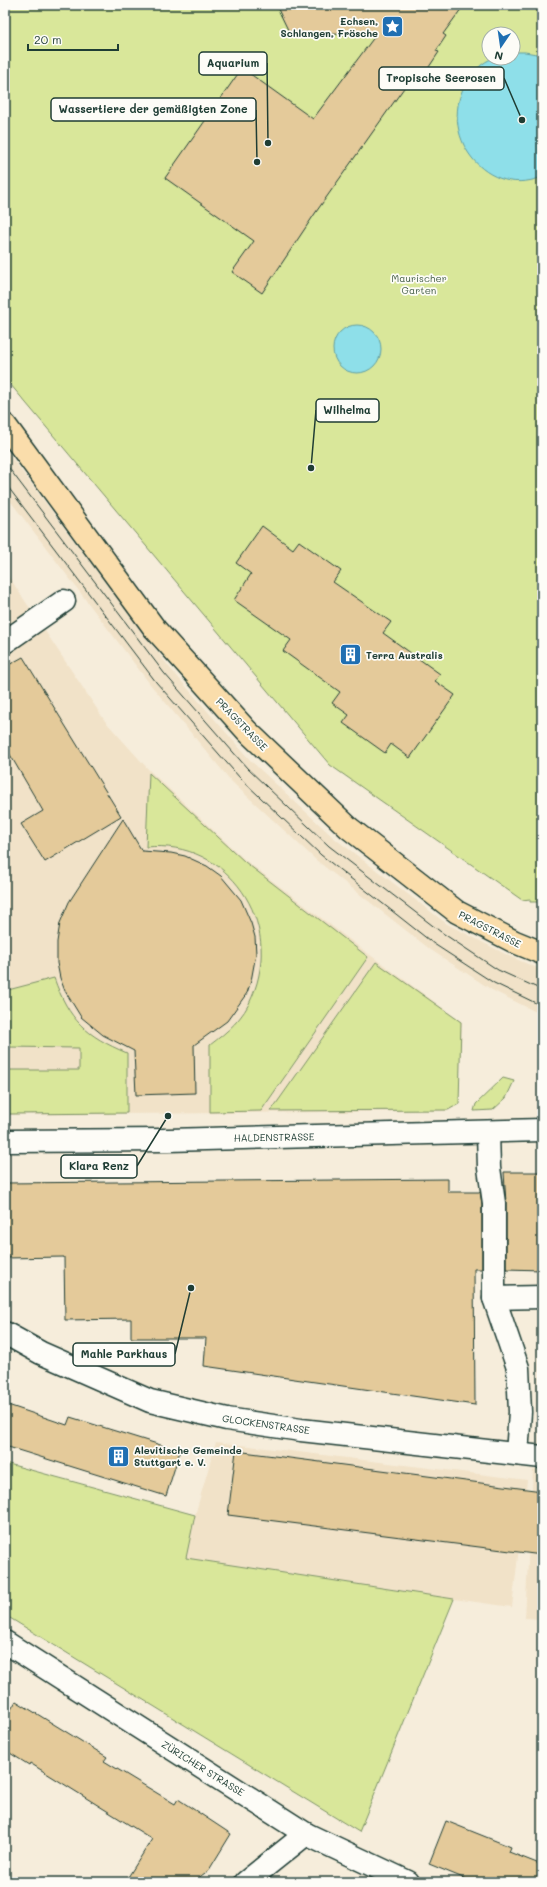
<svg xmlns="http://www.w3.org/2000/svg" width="547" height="1887" viewBox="0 0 547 1887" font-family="Mali,sans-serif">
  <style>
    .built { fill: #f1e2c8 }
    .green { fill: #d9e79a; stroke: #7c9267; fill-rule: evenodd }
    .water { fill: #8edfe9; stroke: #629ea1 }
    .building { fill: #e4ca9a; stroke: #1f3d34 }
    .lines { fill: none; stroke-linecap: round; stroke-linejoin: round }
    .minor-casing { stroke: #1f3d34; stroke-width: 25 }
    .major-casing { stroke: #1f3d34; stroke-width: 25 }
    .minor { stroke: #fdfcf7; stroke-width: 22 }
    .major { stroke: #faddab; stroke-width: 22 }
    .tram { stroke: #1f3d34; stroke-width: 1 }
    .labels { text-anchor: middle; stroke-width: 3.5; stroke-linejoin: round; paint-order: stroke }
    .poi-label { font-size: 10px; font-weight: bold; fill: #1f3d34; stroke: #fdfcf7; text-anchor: start }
    .park-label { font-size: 10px; fill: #445f48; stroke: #fdfcf7 }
    .street-label { font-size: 10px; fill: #1f3d34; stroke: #fdfcf7 }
    .leader { fill: none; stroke: #1f3d34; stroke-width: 1.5 }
    .callout-dot { fill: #1f3d34; stroke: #fdfcf7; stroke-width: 1.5 }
    .callout { fill: #fdfcf7; stroke: #1f3d34; stroke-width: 1.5 }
    .callout-label { font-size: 11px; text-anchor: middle; font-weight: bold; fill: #1f3d34 }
  </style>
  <rect width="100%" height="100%" fill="#f6eddb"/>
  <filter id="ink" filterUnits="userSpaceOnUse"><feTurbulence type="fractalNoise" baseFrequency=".025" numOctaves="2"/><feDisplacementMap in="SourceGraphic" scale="8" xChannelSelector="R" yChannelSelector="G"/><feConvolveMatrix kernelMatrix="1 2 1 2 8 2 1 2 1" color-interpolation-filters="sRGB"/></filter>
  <g filter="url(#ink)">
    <!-- built -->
    <g class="built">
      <polygon points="5,449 169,667 250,760 334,838 447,924 511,957 542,970 542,1015 492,990 431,950 316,860 232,782 150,684 5,494"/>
      <polygon points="5,571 105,721 149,770 245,860 366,952 462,1022 459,1104 448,1111 5,1115"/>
      <polygon points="216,1442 527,1480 512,1607 454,1599 185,1558 195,1515"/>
      <polygon points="533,1470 542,1470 542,1619 525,1618"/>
    </g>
    <!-- green -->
    <g class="green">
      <path d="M 5,5 L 542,5 L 542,902 L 530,902 L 530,899 L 522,900 L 330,765 L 5,378 ZM 489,34 L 513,34 L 513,58 L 489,58 Z"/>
      <path d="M 149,773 L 245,862 L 368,957 L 261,1111 L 210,1112 L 210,1045 C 227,1032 244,1018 252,997 C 284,923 229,839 146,847 Z"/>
      <polygon points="376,962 461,1022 459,1104 448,1110 271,1111"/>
      <path d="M 54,978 C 69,1020 86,1036 127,1053 L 127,1113 L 8,1114 L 8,1070 L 79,1070 L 79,1048 L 8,1047 L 8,990 Z"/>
      <polygon points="503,1078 514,1081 506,1098 493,1110 474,1111 476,1104"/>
      <polygon points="5,1463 195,1515 186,1558 454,1599 359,1832 5,1615"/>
    </g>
    <!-- water -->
    <g class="water">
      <path d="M 513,52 L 525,52 L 542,55 L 542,177 C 482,201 431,126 472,74 C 477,68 487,59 495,58 C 500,57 507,58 513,58 Z"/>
      <circle cx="357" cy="349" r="24"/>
    </g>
    <!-- building -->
    <g class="building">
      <polygon points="276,5 464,5 443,34 446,36 436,51 439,52 425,73 421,71 415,81 411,78 316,212 262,293 232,272 254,241 165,178 242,68 313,119 375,36 289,32"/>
      <polygon points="262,526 293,549 299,541 341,571 333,582 391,622 383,633 440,674 435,681 455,695 410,758 391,744 385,753 343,723 349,715 332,703 340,692 283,651 291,640 234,600 251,574 236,563"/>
      <polygon points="23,657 121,816 45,862 21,824 43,811 5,746 5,667"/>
      <polygon points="123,819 142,851 171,853 185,856 207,866 221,876 241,900 251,923 255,937 256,954 251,981 247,993 227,1021 194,1045 195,1093 136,1095 134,1051 103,1035 81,1017 65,991 60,978 57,963 57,942 60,923 69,902"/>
      <polygon points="504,1172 542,1172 542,1270 506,1269 506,1203"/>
      <polygon points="448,1179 448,1192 480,1192 482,1204 482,1269 474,1269 475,1405 204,1366 206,1338 131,1338 131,1319 65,1320 64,1257 5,1258 5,1183"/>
      <polygon points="5,1404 67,1425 70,1417 180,1451 166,1496 5,1446"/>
      <polygon points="236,1451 542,1491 542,1555 228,1515"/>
      <polygon points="16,1701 107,1757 104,1761 175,1804 178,1799 231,1834 209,1870 193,1882 125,1882 152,1839 30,1763 29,1765 5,1750 5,1720"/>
      <polygon points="446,1821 511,1847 509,1852 542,1865 542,1882 473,1882 429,1864"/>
    </g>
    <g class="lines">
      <defs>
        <g id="minor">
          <polyline points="5,642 64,601"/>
          <polyline points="488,1132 489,1168 494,1203 494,1298 518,1368 520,1412 517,1454"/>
          <polyline points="5,1141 169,1140 542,1130"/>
          <polyline points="494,1298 542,1297"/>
          <polyline points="5,1333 41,1353 150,1401 227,1419 301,1430 542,1457"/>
          <polyline points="5,1642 306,1834 408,1882"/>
          <polyline points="246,1882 306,1834"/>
        </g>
        <polyline id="major" points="5,425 155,629 247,731 349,828 457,912 515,942 542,953"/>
      </defs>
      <!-- minor casing -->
      <use href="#minor" class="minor-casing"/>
      <!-- major casing -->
      <use href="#major" class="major-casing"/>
      <!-- minor -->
      <use href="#minor" class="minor"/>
      <!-- major -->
      <use href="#major" class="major"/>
      <!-- tram -->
      <g class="tram">
        <polyline points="5,463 164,673 247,768 329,846 441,932 498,970 542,990"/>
        <polyline points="5,483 156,682 240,778 321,855 434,944 494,983 542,1006"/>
      </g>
    </g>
  </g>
  <!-- icons -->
  <defs>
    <symbol id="sight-square" viewBox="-11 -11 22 22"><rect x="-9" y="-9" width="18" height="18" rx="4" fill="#1f6fb2" stroke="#fdfcf7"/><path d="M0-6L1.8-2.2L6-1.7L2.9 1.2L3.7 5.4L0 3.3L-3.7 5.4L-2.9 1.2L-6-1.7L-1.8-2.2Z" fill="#fff"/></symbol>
    <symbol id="building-square" viewBox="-11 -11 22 22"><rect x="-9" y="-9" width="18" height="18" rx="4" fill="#1f6fb2" stroke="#fdfcf7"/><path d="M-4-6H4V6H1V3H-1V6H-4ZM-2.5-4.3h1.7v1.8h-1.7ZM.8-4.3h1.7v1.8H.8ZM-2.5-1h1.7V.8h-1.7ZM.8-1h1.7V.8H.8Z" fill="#fff"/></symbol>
  </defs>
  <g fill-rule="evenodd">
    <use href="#sight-square" x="380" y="14" width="25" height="25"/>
    <use href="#building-square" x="338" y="642" width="25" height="25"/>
    <use href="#building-square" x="106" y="1444" width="25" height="25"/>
  </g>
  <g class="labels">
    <!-- poi labels -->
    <g class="poi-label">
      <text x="378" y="25" text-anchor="end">Echsen,<tspan x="378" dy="12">Schlangen, Frösche</tspan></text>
      <text x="366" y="659">Terra Australis</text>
      <text x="134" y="1454">Alevitische Gemeinde<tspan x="134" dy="12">Stuttgart e. V.</tspan></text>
    </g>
    <!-- park labels -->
    <g class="park-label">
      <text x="419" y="282">Maurischer<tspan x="419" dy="12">Garten</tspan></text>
    </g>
    <!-- street labels -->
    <g class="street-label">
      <text transform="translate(242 724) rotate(46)" y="4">PRAGSTRASSE</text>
      <text transform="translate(490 929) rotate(27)" y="4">PRAGSTRASSE</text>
      <text transform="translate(274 1137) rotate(-1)" y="4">HALDENSTRASSE</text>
      <text transform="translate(266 1424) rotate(8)" y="4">GLOCKENSTRASSE</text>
      <text transform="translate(203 1768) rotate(32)" y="4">ZÜRICHER STRASSE</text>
    </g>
  </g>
  <!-- callouts -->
  <path class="leader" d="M268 143L267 63M522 120L504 78M257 162L256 110M311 468L316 410M168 1116L137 1166M191 1288L175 1354"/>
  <g class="callout-dot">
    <circle cx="268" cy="143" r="4"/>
    <circle cx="522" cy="120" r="4"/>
    <circle cx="257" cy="162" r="4"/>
    <circle cx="311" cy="468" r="4"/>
    <circle cx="168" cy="1116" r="4"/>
    <circle cx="191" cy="1288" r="4"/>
  </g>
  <g class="callout">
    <rect x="199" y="52" width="68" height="23" rx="4"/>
    <rect x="379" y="67" width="125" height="23" rx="4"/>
    <rect x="51" y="98" width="205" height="23" rx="4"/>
    <rect x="316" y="399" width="63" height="23" rx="4"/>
    <rect x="61" y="1155" width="76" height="23" rx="4"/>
    <rect x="73" y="1343" width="102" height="23" rx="4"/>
  </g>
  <g class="callout-label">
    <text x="233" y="67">Aquarium</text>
    <text x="441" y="82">Tropische Seerosen</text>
    <text x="153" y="113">Wassertiere der gemäßigten Zone</text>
    <text x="347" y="414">Wilhelma</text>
    <text x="99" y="1170">Klara Renz</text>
    <text x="124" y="1358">Mahle Parkhaus</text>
  </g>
  <!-- margin -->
  <rect width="547" height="1887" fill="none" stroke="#fdfcf7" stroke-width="20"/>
  <rect x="10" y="10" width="527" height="1867" fill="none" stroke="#1f3d34" stroke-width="1.5" filter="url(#ink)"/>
  <!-- north arrow -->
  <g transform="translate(501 46) rotate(193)"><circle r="19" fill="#fdfcf7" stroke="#a4b0a9"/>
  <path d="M0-3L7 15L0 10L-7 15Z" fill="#1f6fb2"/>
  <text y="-6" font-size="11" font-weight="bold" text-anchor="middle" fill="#1f3d34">N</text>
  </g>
  <!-- scale -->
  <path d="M28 44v6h90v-6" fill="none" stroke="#1f3d34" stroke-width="2"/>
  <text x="34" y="44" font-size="12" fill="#1f3d34" stroke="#fdfcf7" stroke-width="3" paint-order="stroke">20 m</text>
</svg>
